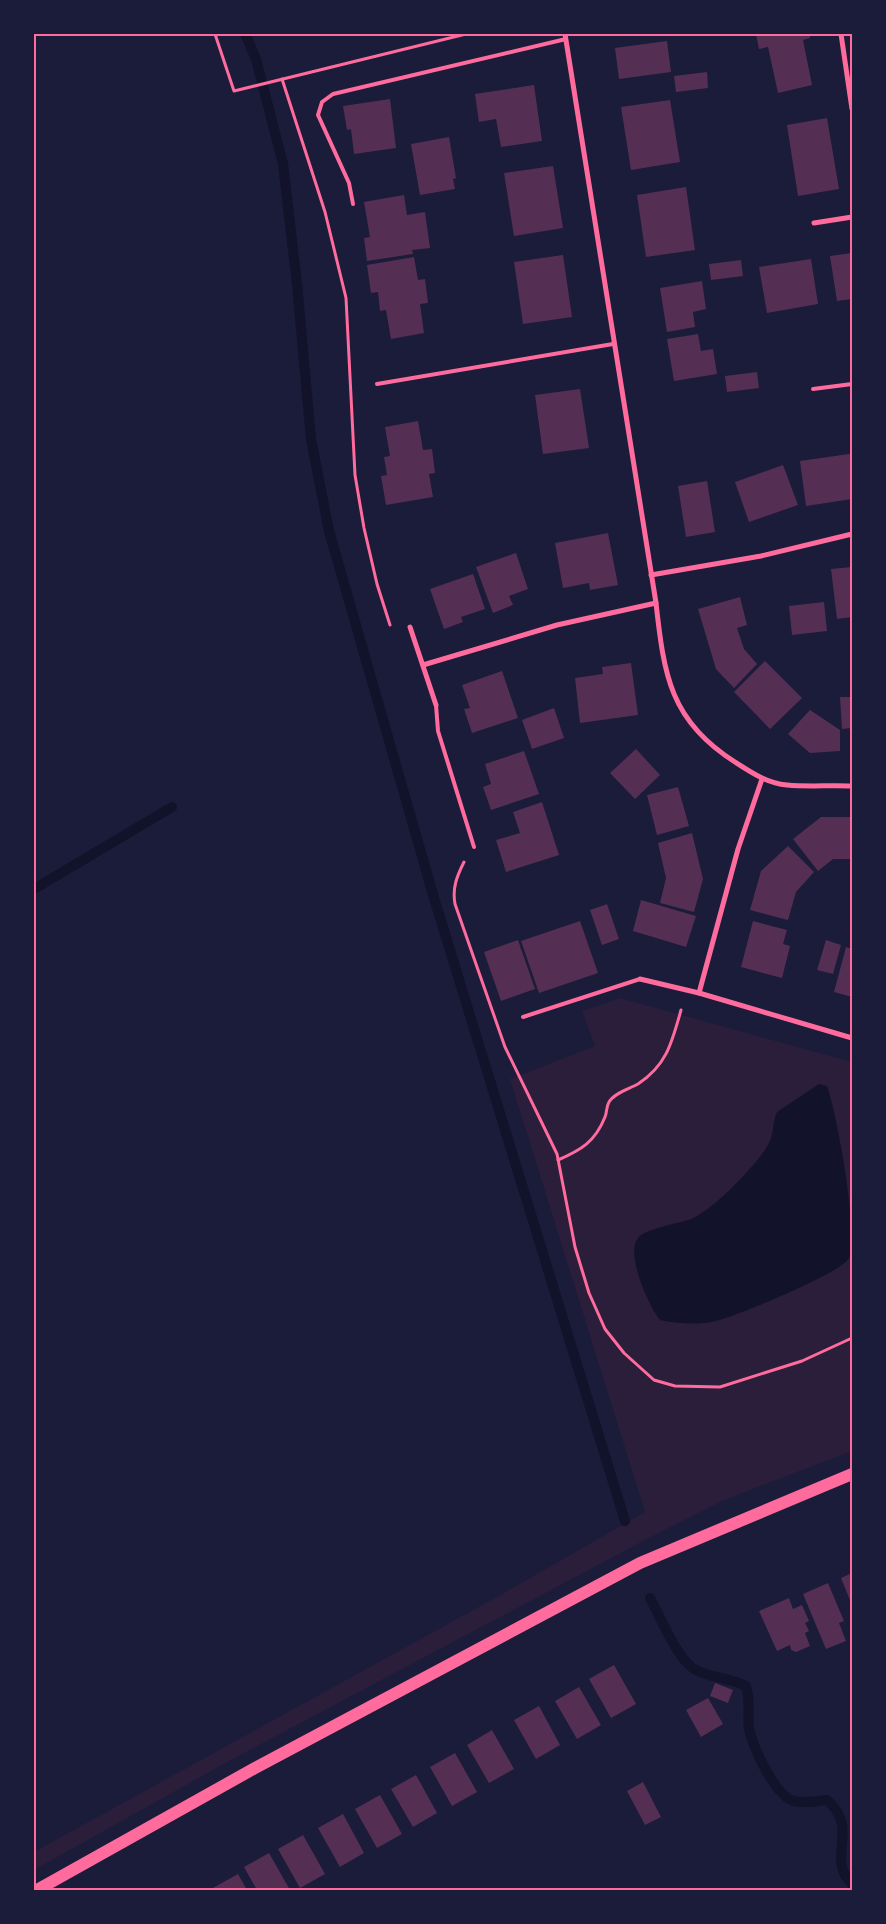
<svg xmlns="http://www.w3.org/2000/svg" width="886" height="1924" viewBox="0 0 886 1924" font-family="'Fira Sans',sans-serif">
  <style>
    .green { fill: #2a1e3b }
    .water { fill: #12122b }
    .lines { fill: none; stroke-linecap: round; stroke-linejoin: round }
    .stream { stroke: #12122b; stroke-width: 10 }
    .building { fill: #542f53 }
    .path { stroke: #ff6b9d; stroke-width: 3 }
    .service { stroke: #ff6b9d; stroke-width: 4 }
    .minor { stroke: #ff6b9d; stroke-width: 5 }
    .primary { stroke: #ff6b9d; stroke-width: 12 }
    .neatline { fill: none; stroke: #ff6b9d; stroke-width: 2 }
  </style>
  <rect width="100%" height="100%" fill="#1b1b3a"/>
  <!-- green -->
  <polygon class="green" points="620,998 852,1062 852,1451 722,1501 649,1538 231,1760 34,1870 34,1852 506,1592 645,1512 510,1079 595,1046 582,1011"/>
  <!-- water -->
  <path class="water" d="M 819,1084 L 827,1086 C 837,1114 859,1234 849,1258 C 842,1273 736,1316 716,1321 C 698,1325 678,1324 660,1320 C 649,1306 625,1254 638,1238 C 646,1228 678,1224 691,1219 C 712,1211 757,1165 768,1145 C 774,1136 772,1123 777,1112 Z"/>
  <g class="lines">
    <!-- stream -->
    <g class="stream">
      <polyline points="245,34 256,59 283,164 297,284 311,439 329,531 434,898 625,1521"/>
      <polyline points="34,889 172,807"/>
      <path d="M 650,1598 C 661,1617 678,1663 698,1671 C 713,1678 730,1678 746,1686 C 751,1704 747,1714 749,1728 C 753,1748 772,1788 789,1799 C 799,1805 816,1801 827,1800 C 861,1829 825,1858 852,1884"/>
    </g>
  </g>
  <!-- building -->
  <g class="building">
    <polygon points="756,34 810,34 810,38 803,40 812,85 778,93 768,47 759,49"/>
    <polygon points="667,41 671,72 619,79 615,48"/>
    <polygon points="707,72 708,88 676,92 674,76"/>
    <polygon points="534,85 542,141 501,147 496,119 479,122 475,94"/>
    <polygon points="390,99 396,148 354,154 351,129 347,130 343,106"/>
    <polygon points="670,100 680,162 631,170 621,107"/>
    <polygon points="827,118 839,189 798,196 787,125"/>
    <polygon points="449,137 456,178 453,179 455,189 420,195 411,144"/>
    <polygon points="553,166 563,228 514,236 504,173"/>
    <polygon points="686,187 695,250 646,257 637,195"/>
    <polygon points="404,195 407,215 425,212 430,248 412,250 413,254 367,261 364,238 370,237 364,202"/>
    <polygon points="852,253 852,299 837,301 830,256"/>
    <polygon points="563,255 572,317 523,324 514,262"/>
    <polygon points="414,257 418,280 425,279 428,303 420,304 424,333 391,339 386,310 380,311 378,292 371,293 367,265"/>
    <polygon points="811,259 818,304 767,313 759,267"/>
    <polygon points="741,260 743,276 711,280 709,264"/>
    <polygon points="702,281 706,309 693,312 695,327 667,332 660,288"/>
    <polygon points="698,334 701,351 713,349 717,374 674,381 667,339"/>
    <polygon points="757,372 759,388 727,392 725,376"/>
    <polygon points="580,389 589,448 543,454 535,395"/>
    <polygon points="418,421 423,450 432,449 435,473 429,474 433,497 386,505 381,476 387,475 384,457 390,456 385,427"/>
    <polygon points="849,454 852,454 852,499 806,506 800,461"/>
    <polygon points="783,465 798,505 749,522 735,482"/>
    <polygon points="707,481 715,532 686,537 678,486"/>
    <polygon points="608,533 618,585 590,590 589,583 563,588 555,543"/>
    <polygon points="516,553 528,589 509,596 513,605 493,613 476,567"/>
    <polygon points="852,567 852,617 837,619 831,569"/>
    <polygon points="473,574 485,609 461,617 463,622 444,629 430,589"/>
    <polygon points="740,597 747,625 737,628 744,649 757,664 734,688 716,669 698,609"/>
    <polygon points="824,602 827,631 792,635 789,606"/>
    <polygon points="765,661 802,698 770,729 734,692"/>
    <polygon points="631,663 638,715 580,723 575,678 603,674 602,667"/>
    <polygon points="502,671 518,718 472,733 464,709 470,708 462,685"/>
    <polygon points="840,697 852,697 852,728 842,729"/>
    <polygon points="554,708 564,738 532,749 522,720"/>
    <polygon points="810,710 840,730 840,751 810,753 788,734"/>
    <polygon points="636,749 660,775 635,799 610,773"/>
    <polygon points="524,751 539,794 491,810 483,787 491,784 485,764"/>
    <polygon points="678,787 689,826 657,835 647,795"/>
    <polygon points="542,802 559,855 506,872 496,840 520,833 513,812"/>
    <polygon points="821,817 851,817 851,859 833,859 818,871 793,839"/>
    <polygon points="692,833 703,879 694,912 660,903 666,878 658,843"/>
    <polygon points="788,846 814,872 796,892 788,920 750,910 761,871"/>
    <polygon points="641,900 696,916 686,947 633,931"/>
    <polygon points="607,904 619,939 602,945 590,910"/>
    <polygon points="580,921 598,973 539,993 521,941"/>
    <polygon points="753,921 787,930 783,944 790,946 782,978 741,967"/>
    <polygon points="518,940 535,989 501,1001 484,952"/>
    <polygon points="826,940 841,945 833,974 817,970"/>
    <polygon points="846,947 852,949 852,997 834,992"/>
    <polygon points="852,1573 852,1605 841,1578"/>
    <polygon points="828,1583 844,1621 839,1623 846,1641 826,1649 803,1594"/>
    <polygon points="789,1598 793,1609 802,1605 809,1621 805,1623 809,1631 805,1633 810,1646 796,1652 791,1650 790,1645 777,1651 759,1611"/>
    <polygon points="614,1665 636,1704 611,1718 589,1679"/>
    <polygon points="715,1683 733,1690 728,1703 710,1696"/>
    <polygon points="579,1687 601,1725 577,1739 555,1701"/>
    <polygon points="708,1698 723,1724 701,1737 686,1710"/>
    <polygon points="539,1706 560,1745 536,1759 514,1720"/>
    <polygon points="492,1730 514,1769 489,1783 467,1745"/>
    <polygon points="455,1753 477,1792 452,1806 430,1767"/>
    <polygon points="416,1775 437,1813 413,1827 391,1789"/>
    <polygon points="643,1782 661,1817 645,1825 627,1791"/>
    <polygon points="380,1795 402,1834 377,1848 355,1809"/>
    <polygon points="343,1814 364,1853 340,1867 318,1828"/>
    <polygon points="303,1835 325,1874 300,1888 278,1849"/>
    <polygon points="269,1853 290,1890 257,1890 244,1867"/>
    <polygon points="238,1874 247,1890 214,1890 213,1888"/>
  </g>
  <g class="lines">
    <!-- path -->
    <g class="path">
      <polyline points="215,34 234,91 466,34"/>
      <polyline points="282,79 325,212 346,298 355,475 364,528 377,584 390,625"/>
      <path d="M 464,862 C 457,876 452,888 455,904 L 505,1047 L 557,1154 L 575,1247 L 589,1293 L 605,1329 L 624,1353 L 654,1380 L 675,1386 L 720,1387 L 802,1361 L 852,1338"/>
      <path d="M 558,1160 C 581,1150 595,1142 605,1117 C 607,1113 606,1107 609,1102 C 614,1093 629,1089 638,1084 C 667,1065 672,1042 681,1010"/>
    </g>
    <!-- service -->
    <g class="service">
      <polyline points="353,204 349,183 318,115 322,102 333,94 566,39"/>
      <polyline points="377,384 613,344"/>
      <polyline points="813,389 852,384"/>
      <polyline points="436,705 438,731 474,847"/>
      <polyline points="523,1017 640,979"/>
    </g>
    <!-- minor -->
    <g class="minor">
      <path d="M 565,34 L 656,603 C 664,675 670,721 735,762 C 752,773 767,783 787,785 C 808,787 831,785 852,786"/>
      <polyline points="841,34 852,109"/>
      <polyline points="814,223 852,217"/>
      <polyline points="651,575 761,556 852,534"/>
      <polyline points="410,627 436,705"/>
      <polyline points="423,665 557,625 656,603"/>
      <polyline points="762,779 738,849 699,993 852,1038"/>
      <polyline points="640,979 699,993"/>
    </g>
    <!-- primary -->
    <polyline class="primary" points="37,1890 255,1768 640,1563 852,1474"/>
  </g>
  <!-- border -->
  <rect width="886" height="1924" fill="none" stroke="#1b1b3a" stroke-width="70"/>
  <rect x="35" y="35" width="816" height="1854" class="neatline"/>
</svg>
